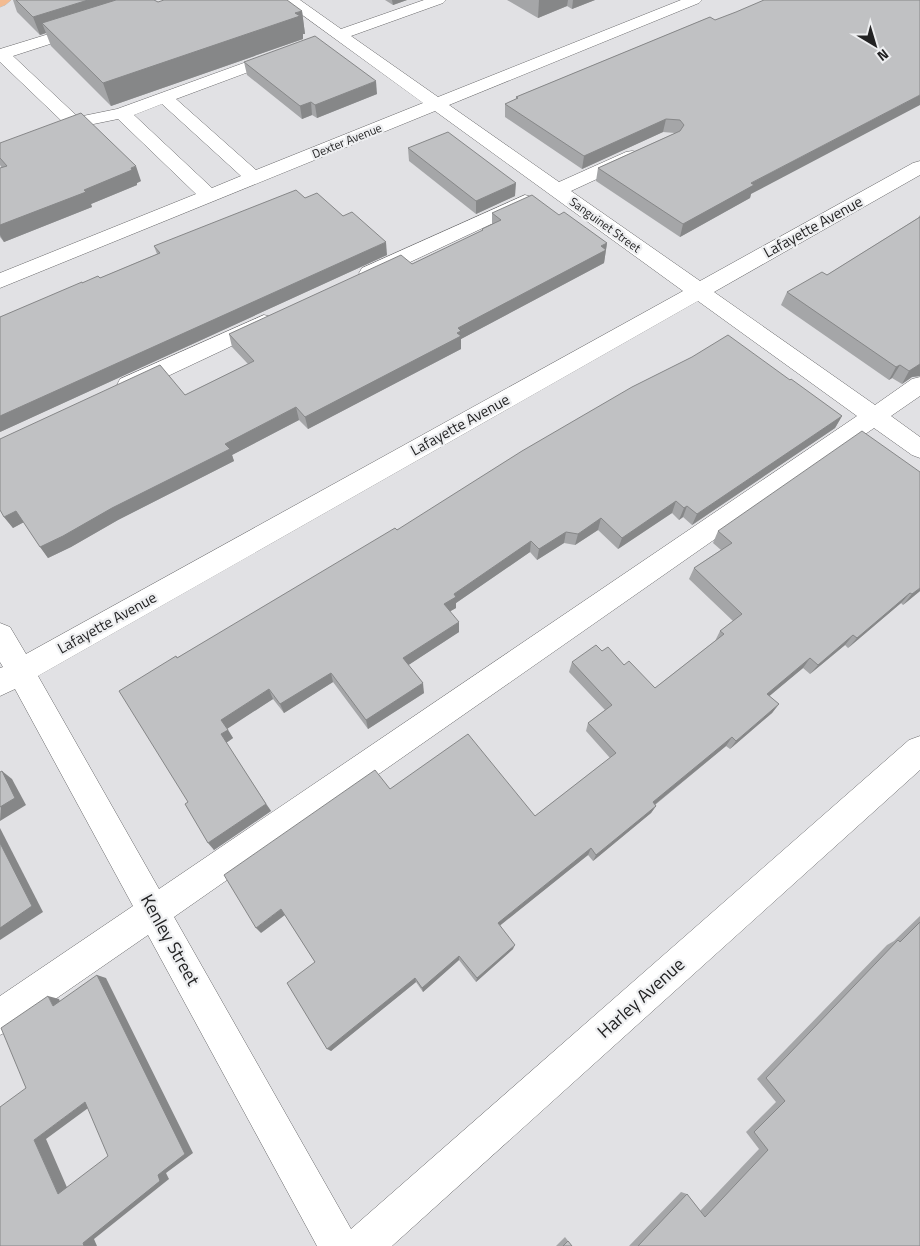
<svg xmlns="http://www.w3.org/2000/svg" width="920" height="1246" viewBox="0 0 920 1246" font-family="'Titillium Web',sans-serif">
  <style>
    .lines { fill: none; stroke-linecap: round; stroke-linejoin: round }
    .minor-casing { stroke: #68686a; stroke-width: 1 }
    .major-casing { stroke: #bdbdbd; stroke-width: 1 }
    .minor { fill: #fff; fill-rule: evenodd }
    .major { fill: #f3bb91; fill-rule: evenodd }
    .wall { fill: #a5a6a8 }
    .shaded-wall { fill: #868788 }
    .building { fill: #c0c1c3; stroke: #868788; fill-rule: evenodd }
    .labels { text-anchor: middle; stroke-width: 4.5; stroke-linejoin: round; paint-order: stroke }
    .far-street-label { font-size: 12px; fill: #222223; stroke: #eeeff1 }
    .street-label { font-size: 15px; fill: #222223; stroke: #eeeff1 }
    .near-street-label { font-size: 18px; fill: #222223; stroke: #eeeff1 }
  </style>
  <rect width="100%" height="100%" fill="#e1e1e4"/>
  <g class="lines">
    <defs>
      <g id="minor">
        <path d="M 282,0 L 300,0 L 341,29 L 424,0 L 446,0 L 443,3 L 351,36 L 438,97 L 681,0 L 702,0 L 699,3 L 449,105 L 559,182 L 626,152 L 632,151 L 638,152 L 641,156 L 638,160 L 571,191 L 700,281 L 913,163 L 920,161 L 920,175 L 714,292 L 875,405 L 912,379 L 920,377 L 920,396 L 891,416 L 920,437 L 920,458 L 912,455 L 874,428 L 174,917 L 351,1229 L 909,740 L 920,736 L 920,770 L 392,1246 L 317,1246 L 148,935 L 12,1029 L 0,1035 L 0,996 L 133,906 L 15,689 L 0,696 L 0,668 L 3,667 L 0,662 L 0,623 L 10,627 L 26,654 L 683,291 L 435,111 L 0,288 L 0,273 L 196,194 L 118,119 L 74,128 L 68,127 L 0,62 L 0,49 L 78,25 L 90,25 L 92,28 L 90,31 L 13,56 L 78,117 L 117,109 L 274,52 L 286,52 L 288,55 L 286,58 L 176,99 L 256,170 L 423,103 ZM 162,104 L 241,176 L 212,188 L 134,115 ZM 698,301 L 857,416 L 159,889 L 38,676 Z"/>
        <polygon points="525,195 532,197 535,201 532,205 376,278 369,280 362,278 359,273 362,268"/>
        <polygon points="264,315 272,317 275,322 272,327 136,391 128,393 120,391 117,385 120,379"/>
      </g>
      <polygon id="major" points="0,0 11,0 5,5 0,7"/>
    </defs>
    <!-- minor casing -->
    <use href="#minor" class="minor-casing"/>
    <!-- major casing -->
    <use href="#major" class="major-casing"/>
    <!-- minor -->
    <use href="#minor" class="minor"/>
    <!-- major -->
    <use href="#major" class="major"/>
  </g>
  <!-- wall -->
  <g class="wall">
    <polygon points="13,0 154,0 158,2 302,11 305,34 303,34 303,39 111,106 51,46 46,33 40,35 17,12"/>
    <polygon points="385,0 407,0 393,5"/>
    <polygon points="507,0 595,0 572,9 567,6 538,18"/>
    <polygon points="710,17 751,194 750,198 680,237 596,181 598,168 675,133 663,132 582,169 505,117 505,104 516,99 516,97"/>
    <polygon points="244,62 377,94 317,118 312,115 302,119 247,75"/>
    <polygon points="0,143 141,181 137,183 137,185 91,204 92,207 4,242 0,237 0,168 2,168 0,165"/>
    <polygon points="408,148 515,196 476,214 409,161"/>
    <polygon points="305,198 387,255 0,432 0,317 82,283 100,278 157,254 154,246"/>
    <polygon points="492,213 559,215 607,243 604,263 461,339 461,349 308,429 299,420 232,455 234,461 118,520 71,547 48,558 24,522 13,528 4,517 185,395 248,364 232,347 229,334 412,264 482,231 482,229 492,225"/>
    <polygon points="920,215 920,376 912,377 902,384 892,378 889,380 781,305 787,292 827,275 918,218"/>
    <polygon points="790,380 842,416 835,428 692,525 683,517 679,520 672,513 618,549 598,530 575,545 564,543 537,560 530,552 456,603 456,608 450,611 459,632 408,665 424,693 368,729 333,682 284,713 273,699 227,728 233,738 226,743 271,811 214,850 188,802 177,658 397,530"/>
    <polygon points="718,531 920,591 903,605 901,603 848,648 845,645 810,674 803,668 769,696 779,704 772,713 730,749 726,746 655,805 656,806 651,813 593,861 588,855 500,925 513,949 476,982 459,960 423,992 416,982 331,1051 315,962 285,915 261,933 390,789 535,816 610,758 586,731 588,723 605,710 569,672 572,662 602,651 624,665 655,688 715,641 720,631 733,621 689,579 694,568 721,550 713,543"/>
    <polygon points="920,916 920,1246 629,1246 681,1192 687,1194 700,1211 759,1149 746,1132 776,1102 757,1079 887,945 894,941"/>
    <polygon points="565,1237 572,1246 556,1246"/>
  </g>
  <!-- shaded-wall -->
  <g class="shaded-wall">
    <polygon points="88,0 129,0 42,23 46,33 40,35 33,17"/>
    <polygon points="392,0 407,0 393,5"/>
    <polygon points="539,0 568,0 567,6 538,18"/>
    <polygon points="573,0 595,0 572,9"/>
    <polygon points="302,11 305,34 303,34 303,39 111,106 103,83"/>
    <polygon points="376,81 377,94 317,118 315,105"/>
    <polygon points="920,95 920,105 751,194 750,198 680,237 683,224 751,183"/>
    <polygon points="311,102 312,115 302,119 300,106"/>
    <polygon points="666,119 663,132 582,169 584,156"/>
    <polygon points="136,166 141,181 137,183 137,185 91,204 92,207 4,242 0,235 0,225 84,190"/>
    <polygon points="516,183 515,196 476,214 476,201"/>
    <polygon points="386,242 387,255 0,432 0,416"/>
    <polygon points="607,243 604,263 461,339 461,349 308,429 305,417 458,328"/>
    <polygon points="920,364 920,376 912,377 902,384 909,371"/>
    <polygon points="900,365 892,378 889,380 896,367"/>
    <polygon points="296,407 299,420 232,455 234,461 118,520 71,547 48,558 40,547 225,444"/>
    <polygon points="842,416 835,428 692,525 697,514"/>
    <polygon points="676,501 672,513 618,549 622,538"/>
    <polygon points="687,506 683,517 679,520 684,508"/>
    <polygon points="16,511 24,522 13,528 4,517"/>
    <polygon points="601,518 598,530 575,545 578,534"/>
    <polygon points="566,532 564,543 537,560 539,549"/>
    <polygon points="531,541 530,552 456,603 456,608 444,615 444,604 454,594"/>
    <polygon points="920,588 920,591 903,605 912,594"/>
    <polygon points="910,593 901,603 848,648 857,638"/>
    <polygon points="459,622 459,632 404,668 403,658"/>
    <polygon points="853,635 845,645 810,674 818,665"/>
    <polygon points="810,658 803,668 761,703 767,694"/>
    <polygon points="331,673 333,682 284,713 280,704"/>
    <polygon points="423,683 424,693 368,729 366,720"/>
    <polygon points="269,689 273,699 227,729 221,720"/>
    <polygon points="779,704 772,713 730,749 736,741"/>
    <polygon points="228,730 233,738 226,743 221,734"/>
    <polygon points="732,737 726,746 648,810 653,802"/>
    <polygon points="2,771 12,779 26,805 0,821"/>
    <polygon points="266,804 271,811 214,850 208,843"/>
    <polygon points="656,806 651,813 593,861 596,855"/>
    <polygon points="0,828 43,912 0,940"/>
    <polygon points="591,848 588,855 497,928 498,923"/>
    <polygon points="281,909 286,914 261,933 256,928"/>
    <polygon points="515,945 513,949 476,982 477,978"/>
    <polygon points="459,956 459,960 423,992 422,988"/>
    <polygon points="97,975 106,978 193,1153 166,1173 169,1179 94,1239 97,1246 84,1246 83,1243 158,1175"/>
    <polygon points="415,978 416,982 331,1051 327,1049"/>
    <polygon points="48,996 59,999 63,1009 53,1006"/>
    <polygon points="85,1102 95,1103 46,1139 69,1192 58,1194 34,1140"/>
  </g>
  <!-- building -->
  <g class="building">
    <polygon points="16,0 88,0 33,17"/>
    <polygon points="116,0 154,0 158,2 164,0 287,0 302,11 295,13 300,16 103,83 42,23"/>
    <polygon points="764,0 920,0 920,95 751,183 754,185 683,224 598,168 680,131 684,125 680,120 666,119 584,156 505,104 518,98 516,97 710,17 715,20 736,12"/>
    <polygon points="315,36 376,81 315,105 311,102 300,106 244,62"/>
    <polygon points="81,113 136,166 131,168 132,170 84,190 86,192 0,225 0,168 7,166 0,158 0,143"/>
    <polygon points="448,132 516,183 476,201 408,148"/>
    <polygon points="296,190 305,198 317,193 343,216 352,212 386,242 0,416 0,317 82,282 82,283 98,276 100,278 160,253 154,246"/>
    <polygon points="532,195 559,215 564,212 607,243 601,246 606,250 458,328 461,331 457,333 461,336 305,417 296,407 225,444 230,449 112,508 63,536 40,547 16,511 4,517 0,510 0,439 160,365 185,395 254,361 229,334 401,255 412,264 483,230 482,229 501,220 492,213"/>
    <polygon points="920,217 920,364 909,371 900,365 896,367 787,292 822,272 827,275"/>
    <polygon points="728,335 790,380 791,379 842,416 697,514 687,506 684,508 676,501 622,538 601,518 578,534 566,532 539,549 531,541 454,594 456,597 444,604 459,622 403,658 423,683 366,720 331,673 280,704 269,689 221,720 228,730 221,734 266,804 208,843 185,804 188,802 119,691 176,656 177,658 395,528 397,530 522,451 632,387 692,357"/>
    <polygon points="862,431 920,472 920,588 912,594 910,593 857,638 853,635 818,665 810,658 767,694 779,704 736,741 732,737 653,802 656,806 596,855 591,848 498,923 515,945 477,978 459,956 422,988 415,978 327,1049 287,983 315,962 281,909 256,928 224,875 375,770 390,789 468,734 535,816 616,753 588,723 612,705 572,662 596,645 602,651 608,647 624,665 629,661 655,688 724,634 720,631 742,614 694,568 732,543 718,531"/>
    <polygon points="2,771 15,798 0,807 0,772"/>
    <polygon points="0,843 32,906 0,928"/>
    <polygon points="920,922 920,1246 638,1246 687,1194 705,1217 768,1150 754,1132 785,1101 766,1078 898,940 900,942"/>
    <path d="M 97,975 L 185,1154 L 158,1175 L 160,1181 L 83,1243 L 84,1246 L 0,1246 L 0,1107 L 26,1088 L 1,1028 L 48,996 L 53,1006 ZM 85,1102 L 108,1156 L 58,1194 L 34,1140 Z"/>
    <polygon points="568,1241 572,1246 563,1246"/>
  </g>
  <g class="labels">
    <!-- far-street labels -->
    <g class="far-street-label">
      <text transform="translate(347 141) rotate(-22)" y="4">Dexter Avenue</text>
      <text transform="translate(605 225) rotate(36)" y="4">Sanguinet Street</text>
    </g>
    <!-- street labels -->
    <g class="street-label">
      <text transform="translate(813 227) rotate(-29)" y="5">Lafayette Avenue</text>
      <text transform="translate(460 425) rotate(-29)" y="5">Lafayette Avenue</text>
      <text transform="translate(107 623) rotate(-29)" y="5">Lafayette Avenue</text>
    </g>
    <!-- near-street labels -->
    <g class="near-street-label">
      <text transform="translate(170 940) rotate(61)" y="6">Kenley Street</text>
      <text transform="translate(641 998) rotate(-42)" y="6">Harley Avenue</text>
    </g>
  </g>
  <!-- north arrow -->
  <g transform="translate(875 45) rotate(142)" stroke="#eeeff1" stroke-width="4" paint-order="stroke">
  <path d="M0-4L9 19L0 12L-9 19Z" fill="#222223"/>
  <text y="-8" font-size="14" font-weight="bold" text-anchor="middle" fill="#222223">N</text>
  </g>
</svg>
